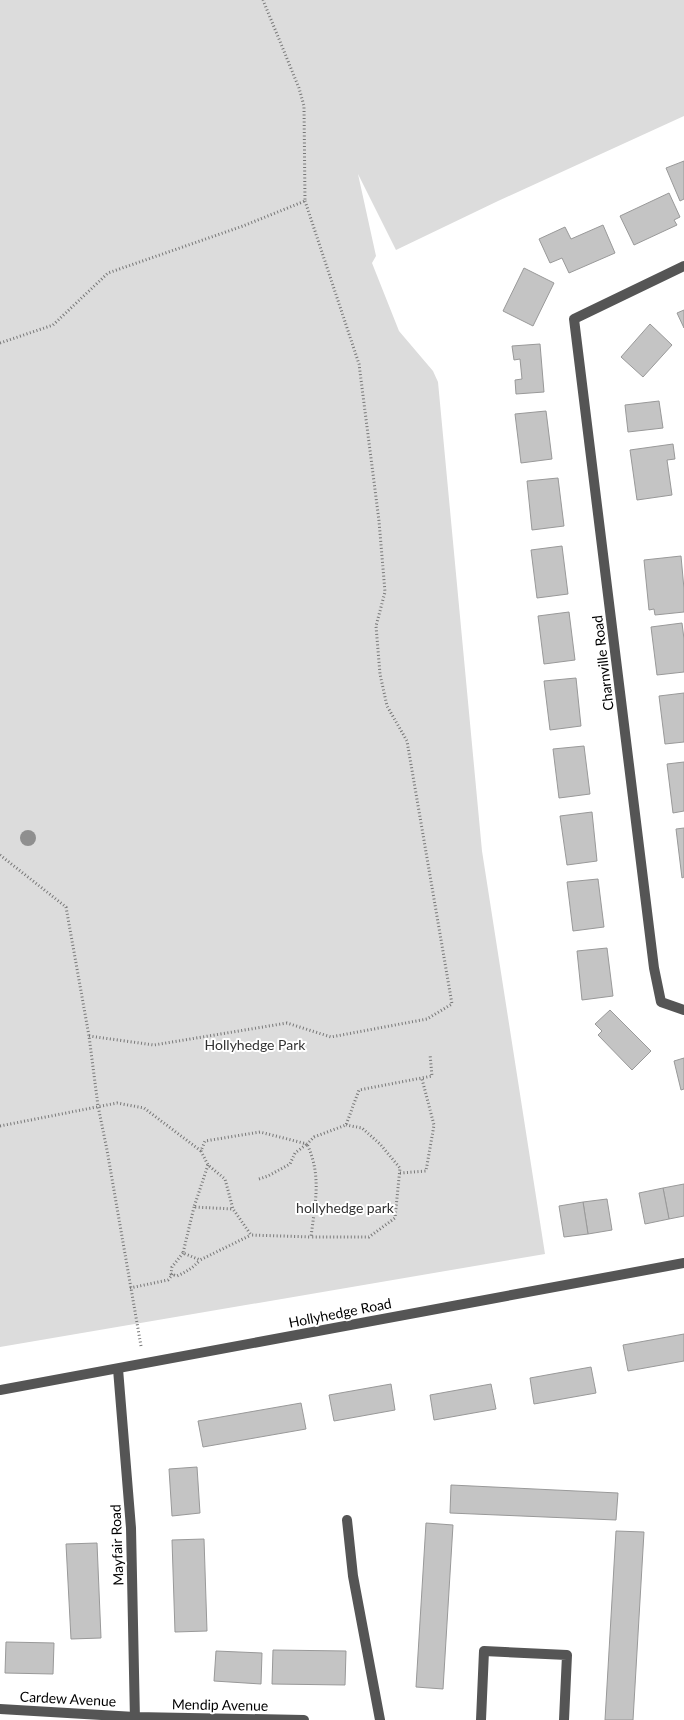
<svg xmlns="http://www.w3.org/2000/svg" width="684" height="1720" viewBox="0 0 684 1720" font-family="Lato,sans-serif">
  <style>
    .green { fill: #dcdcdc }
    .building { fill: #c4c4c4; stroke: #999 }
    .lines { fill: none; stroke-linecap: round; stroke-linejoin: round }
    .path { stroke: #777; stroke-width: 3; stroke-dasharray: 1 2.5; stroke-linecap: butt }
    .service { stroke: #555; stroke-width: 10 }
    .minor { stroke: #555; stroke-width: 10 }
    .tertiary { stroke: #555; stroke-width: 10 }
    .tree { fill: #8f8f8f }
    .labels { text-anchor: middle; stroke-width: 4; stroke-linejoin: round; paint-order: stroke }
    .street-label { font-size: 14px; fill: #000; stroke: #fff }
    .park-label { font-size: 14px; fill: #333; stroke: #fff }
  </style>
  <rect width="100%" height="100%" fill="#fff"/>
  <!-- green -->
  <polygon class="green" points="0,0 684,0 684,116 498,201 396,250 358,174 376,256 372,263 399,331 433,371 438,382 482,851 545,1254 0,1347"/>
  <!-- building -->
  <g class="building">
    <polygon points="684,161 684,199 680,201 666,168"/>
    <polygon points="669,193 680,217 674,220 677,225 634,245 620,216"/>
    <polygon points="603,225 615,253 569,273 562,258 550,263 539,239 565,227 571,239"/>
    <polygon points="524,268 554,283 533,326 503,311"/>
    <polygon points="684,310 684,328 677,313"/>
    <polygon points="650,324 672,345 643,377 621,357"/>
    <polygon points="540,344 544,392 516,394 515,380 522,379 520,359 514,360 512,346"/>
    <polygon points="659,401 663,428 628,432 625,405"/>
    <polygon points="546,411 552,459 521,463 515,414"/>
    <polygon points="673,444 675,459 667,460 672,495 637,500 630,450"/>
    <polygon points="558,478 564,526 532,530 527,481"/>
    <polygon points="562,546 568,594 537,598 531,550"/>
    <polygon points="681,556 684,589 684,612 655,615 654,609 649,610 644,560"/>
    <polygon points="569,612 575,660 544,664 538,616"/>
    <polygon points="682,623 684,639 684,672 657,675 651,627"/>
    <polygon points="576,678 581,726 550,730 544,681"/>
    <polygon points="684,693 684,742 665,744 659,696"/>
    <polygon points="584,746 590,794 559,798 553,749"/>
    <polygon points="684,762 684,811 673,813 667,764"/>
    <polygon points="592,812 597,861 567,865 560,816"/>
    <polygon points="684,828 684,877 682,878 676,829"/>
    <polygon points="598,879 604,927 573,931 567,882"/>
    <polygon points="607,948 613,996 582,1000 577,951"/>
    <polygon points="610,1010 651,1051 632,1070 598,1035 602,1031 595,1024"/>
    <polygon points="684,1058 684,1089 681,1090 674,1061"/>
    <polygon points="684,1184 684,1216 669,1219 663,1188"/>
    <polygon points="663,1188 669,1219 645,1224 639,1193"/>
    <polygon points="607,1199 612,1230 588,1234 583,1202"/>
    <polygon points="583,1202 588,1234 564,1237 559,1206"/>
    <polygon points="684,1334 684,1361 628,1371 623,1345"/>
    <polygon points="591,1367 596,1393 534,1404 530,1378"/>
    <polygon points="391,1384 395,1410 334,1421 329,1395"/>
    <polygon points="491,1384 496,1409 434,1420 430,1395"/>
    <polygon points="301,1403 306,1429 203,1447 198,1421"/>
    <polygon points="197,1467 200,1513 172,1516 169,1469"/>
    <polygon points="451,1485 618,1493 616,1520 450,1513"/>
    <polygon points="426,1523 453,1525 443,1689 416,1687"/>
    <polygon points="616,1531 644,1532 633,1720 605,1720"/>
    <polygon points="204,1539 207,1631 175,1632 172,1540"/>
    <polygon points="97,1543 101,1638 71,1639 66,1544"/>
    <polygon points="6,1642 54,1643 53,1674 5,1673"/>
    <polygon points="273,1650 346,1651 345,1685 272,1684"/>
    <polygon points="216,1651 262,1653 261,1684 214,1681"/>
  </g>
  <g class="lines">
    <!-- path -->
    <g class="path">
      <polyline points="0,343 53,325 108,273 243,226 305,201 304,106 299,88 263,0"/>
      <polyline points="0,855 66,907 89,1036 98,1106 107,1150 141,1346"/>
      <polyline points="89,1036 154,1045 287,1023 331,1037 427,1019 452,1004 407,741 387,706 380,674 376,626 385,592 379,521 359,364 305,201"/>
      <polyline points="0,1126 117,1103 144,1108 201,1151 205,1141 260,1132 307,1144 314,1137 346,1125 359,1090 432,1076 430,1054"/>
      <polyline points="201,1151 208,1165 225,1179 233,1209 251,1235 311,1237"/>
      <polyline points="208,1165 194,1207 233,1209"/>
      <polyline points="400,1173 426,1171 434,1125 422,1079"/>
      <path d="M 259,1179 L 268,1176 L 290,1164 L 295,1153 L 307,1144 C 322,1176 315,1203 311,1237 L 369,1237 L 395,1218 L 400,1168 L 380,1144 L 362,1128 L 346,1125"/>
      <polyline points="194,1207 183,1253 200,1260 251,1235"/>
      <path d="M 183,1253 L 172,1267 L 171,1274 L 177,1276 C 186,1272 193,1268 200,1260"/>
      <polyline points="130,1288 168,1280 173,1274"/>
    </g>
    <!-- service -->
    <polyline class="service" points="347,1520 353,1576 380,1720"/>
    <!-- minor -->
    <g class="minor">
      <polyline points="684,266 574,319 654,968 661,1002 684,1010"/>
      <polyline points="118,1369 131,1528 135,1720"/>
      <polyline points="0,1709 135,1717 304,1720"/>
      <polyline points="481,1720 484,1651 567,1655 564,1720"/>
    </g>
    <!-- tertiary -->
    <polyline class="tertiary" points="0,1390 684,1263"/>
  </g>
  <!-- trees -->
  <circle class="tree" cx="28" cy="838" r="8"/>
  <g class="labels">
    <!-- street labels -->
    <g class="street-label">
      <text transform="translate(603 663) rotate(-97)" y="5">Charnville Road</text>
      <text transform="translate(340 1313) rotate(-11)" y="5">Hollyhedge Road</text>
      <text transform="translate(117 1545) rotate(-92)" y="5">Mayfair Road</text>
      <text transform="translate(68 1699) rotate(3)" y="5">Cardew Avenue</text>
      <text transform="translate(220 1705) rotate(1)" y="5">Mendip Avenue</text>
    </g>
    <!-- park labels -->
    <g class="park-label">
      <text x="255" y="1050">Hollyhedge Park</text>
      <text x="345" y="1213">hollyhedge park</text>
    </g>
  </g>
</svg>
